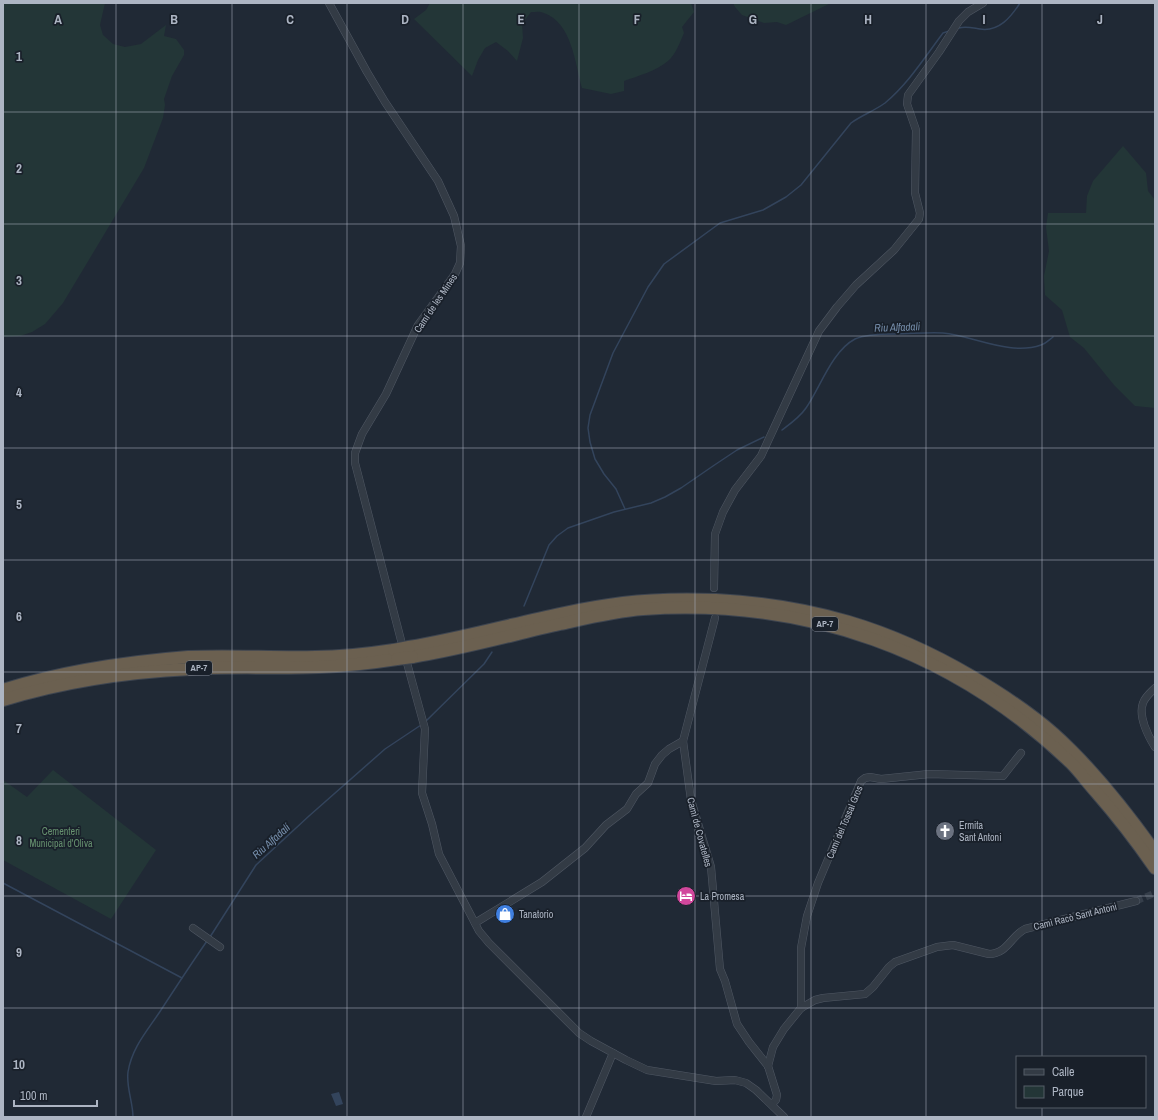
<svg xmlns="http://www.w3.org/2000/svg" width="1158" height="1120" viewBox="0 0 1158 1120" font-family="'Archivo Narrow',sans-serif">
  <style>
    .green { fill: #233637 }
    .water { fill: #33445c }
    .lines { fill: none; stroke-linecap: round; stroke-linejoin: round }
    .stream { stroke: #33445c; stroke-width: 1.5 }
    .street-tunnel { stroke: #353e4a; stroke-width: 7; stroke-dasharray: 7 3.5; stroke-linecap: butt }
    .street-casing { stroke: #505864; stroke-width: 8 }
    .highway-casing { stroke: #3e4550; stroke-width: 14 }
    .street { stroke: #333b45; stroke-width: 7 }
    .highway { stroke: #6b6050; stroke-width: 12 }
    .highway-bridge-casing { stroke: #3e4550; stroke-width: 14; stroke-linecap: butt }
    .highway-bridge { stroke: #6b6050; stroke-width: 12 }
    .grid { fill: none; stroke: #adb5c3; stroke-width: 1; stroke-opacity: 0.55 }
    .labels { text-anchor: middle; stroke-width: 3.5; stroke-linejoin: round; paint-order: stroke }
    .shield { fill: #19202a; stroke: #818895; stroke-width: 1 }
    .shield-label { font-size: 9px; font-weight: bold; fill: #adb5c3 }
    .street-label { font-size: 10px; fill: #adb5c3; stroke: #19202a }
    .poi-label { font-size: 10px; fill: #adb5c3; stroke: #19202a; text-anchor: start }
    .park-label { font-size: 10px; fill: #66916f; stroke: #19202a }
    .water-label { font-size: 11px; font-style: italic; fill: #758daa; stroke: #19202a }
    .grid-label { font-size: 13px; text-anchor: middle; font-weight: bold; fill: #adb5c3; stroke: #19202a; stroke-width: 3.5; stroke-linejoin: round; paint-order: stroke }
  </style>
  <rect width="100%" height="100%" fill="#202935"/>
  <!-- green -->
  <g class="green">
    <polygon points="3,3 105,3 100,25 103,35 113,44 125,47 141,44 166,25 164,36 176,39 184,50 184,55 172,76 164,99 165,105 163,118 144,168 63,303 45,324 32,332 20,336 3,337"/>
    <path d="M 430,3 L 691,3 L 694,12 L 682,27 L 684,33 C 680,42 676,54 668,61 C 656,71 638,76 624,81 L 624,91 L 611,94 L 582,88 C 575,63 572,23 544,13 C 540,11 535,12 531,12 L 522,24 L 523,38 L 517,61 L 508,51 L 496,42 L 485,48 L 478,60 L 472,76 L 414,19 L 426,10 Z"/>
    <polygon points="733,3 831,3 786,25 777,22 764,23 742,15 735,7"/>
    <polygon points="1123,146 1146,173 1148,191 1155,200 1155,408 1135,406 1114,385 1084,348 1070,337 1062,310 1045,295 1044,276 1049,251 1046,227 1048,213 1086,213 1087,196 1093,181"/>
    <polygon points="53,770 156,850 111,919 3,860 3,780 27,797"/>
  </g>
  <!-- water -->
  <polygon class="water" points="339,1092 343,1104 336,1106 331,1094"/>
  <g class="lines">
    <!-- stream -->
    <g class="stream">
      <path d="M 959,28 C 966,26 973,28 980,29 C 999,32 1011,17 1020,3"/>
      <path d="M 782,430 C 790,424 800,417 806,408 C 820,388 832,351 855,339 C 866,334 882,334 894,334 C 910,334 927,332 943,333 C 974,336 1010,356 1041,345 C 1045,344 1049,340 1053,337"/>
      <path d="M 625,509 L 616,489 L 604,474 L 595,459 L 590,442 L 588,428 L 590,415 L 613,353 L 648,287 L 664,264 L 720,223 L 763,210 L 786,197 L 801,185 L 851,123 C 862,115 874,111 885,103 C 908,84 925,57 943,33 L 949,31"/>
      <polyline points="524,606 549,545 557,536 568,528 614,512 651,503 665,497 681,488 713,466 737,450 764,437"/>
      <polyline points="426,721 484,664 492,652"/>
      <polyline points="3,883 182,978"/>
      <polyline points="210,937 256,865 309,816 385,749 421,725"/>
      <path d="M 133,1117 C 133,1102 126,1087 128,1072 C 132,1047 148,1030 161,1010 C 176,987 191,964 207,941"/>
    </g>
    <!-- street-tunnel -->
    <polyline class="street-tunnel" points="1136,901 1155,893"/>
    <defs>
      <g id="street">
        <polyline points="329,3 367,72 385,102 438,181 454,216 461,246 460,263 455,274 418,325 386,394 362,434 355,453 355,463 402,644"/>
        <polyline points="714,588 715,534 723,512 735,490 761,456 819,331 837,307 856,285 894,250 919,219 920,213 915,193 916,130 907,104 908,95 939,52 959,21 968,12 983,3"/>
        <polyline points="715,618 683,741 691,800 711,867 720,969 725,981 737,1024 749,1042 768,1066 777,1095 776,1100 772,1104"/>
        <polyline points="407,663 425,729 422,793 432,824 439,854 479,931 489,943 579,1033 591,1041 626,1060 647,1070 716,1081 735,1080 746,1083 756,1090 784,1117"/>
        <path d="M 1155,688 C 1151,692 1145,697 1143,703 C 1138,716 1148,736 1155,747"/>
        <polyline points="475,923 542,882 585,848 606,825 627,809 636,794 648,783 655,764 662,755 669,749 683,741"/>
        <polyline points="193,928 220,947"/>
        <polyline points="801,1008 801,948 807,916 818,883 861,781 865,778 870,777 881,779 929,774 1003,776 1021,753"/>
        <path d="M 768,1066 L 773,1047 L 784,1029 L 801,1008 L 815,1000 L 823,998 L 865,994 L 873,987 L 889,967 L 895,962 L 937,947 L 953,945 L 989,954 C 1007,954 1011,936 1025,929 L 1136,901"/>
        <polyline points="586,1117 613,1053"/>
      </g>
      <g id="highway">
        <path d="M 409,647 C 481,635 551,612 623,603 C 654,599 685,599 716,600 C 811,605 889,628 971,676 C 1000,693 1029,712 1054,734 C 1092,768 1125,810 1155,852"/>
        <path d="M 412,657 C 462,649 511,635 560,624 C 587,618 615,611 643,609 C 806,598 953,650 1071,763 C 1080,772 1087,782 1096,792 C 1117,816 1137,842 1155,868"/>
        <path d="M 3,690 C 63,671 125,662 188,657 C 230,655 273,658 315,657 C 342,657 368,654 394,650"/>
        <path d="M 3,700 C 65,681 127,672 191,669 C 234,666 276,669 319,667 C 345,666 371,663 397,659"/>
      </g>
    </defs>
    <!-- street casing -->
    <use href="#street" class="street-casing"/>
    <!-- highway casing -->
    <use href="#highway" class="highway-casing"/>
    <!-- street -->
    <use href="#street" class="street"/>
    <!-- highway -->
    <use href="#highway" class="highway"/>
    <defs>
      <g id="highway-bridge">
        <polyline points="394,650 409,647"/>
        <polyline points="397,659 412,657"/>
      </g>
    </defs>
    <!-- highway-bridge casing -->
    <use href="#highway-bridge" class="highway-bridge-casing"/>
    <!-- highway-bridge -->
    <use href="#highway-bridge" class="highway-bridge"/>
  </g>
  <!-- grid -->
  <path class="grid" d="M 116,3 L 116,1117M 232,3 L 232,1117M 347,3 L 347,1117M 463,3 L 463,1117M 579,3 L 579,1117M 695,3 L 695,1117M 811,3 L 811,1117M 926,3 L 926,1117M 1042,3 L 1042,1057M 3,112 L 1155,112M 3,224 L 1155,224M 3,336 L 1155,336M 3,448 L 1155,448M 3,560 L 1155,560M 3,672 L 1155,672M 3,784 L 1155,784M 3,896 L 1155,896M 3,1008 L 1155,1008M 1042,1107 L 1042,1117"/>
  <!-- icons -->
  <defs>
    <symbol id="church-disc" viewBox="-11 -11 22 22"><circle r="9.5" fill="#6b7280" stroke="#19202a"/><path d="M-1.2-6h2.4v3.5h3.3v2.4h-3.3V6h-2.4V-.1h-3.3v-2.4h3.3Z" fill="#fff"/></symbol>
    <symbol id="hotel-disc" viewBox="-11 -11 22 22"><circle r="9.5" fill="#d1479c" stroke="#19202a"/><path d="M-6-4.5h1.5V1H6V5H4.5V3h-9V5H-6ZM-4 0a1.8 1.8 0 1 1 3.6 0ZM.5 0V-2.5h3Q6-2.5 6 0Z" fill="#fff"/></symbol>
    <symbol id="shop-disc" viewBox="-11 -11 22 22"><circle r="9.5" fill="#3f7fe0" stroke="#19202a"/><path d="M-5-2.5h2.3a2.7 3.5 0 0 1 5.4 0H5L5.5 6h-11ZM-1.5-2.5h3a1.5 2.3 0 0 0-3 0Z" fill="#fff"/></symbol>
  </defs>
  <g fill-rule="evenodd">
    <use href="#church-disc" x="934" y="820" width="22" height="22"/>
    <use href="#hotel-disc" x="675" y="885" width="22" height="22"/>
    <use href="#shop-disc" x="494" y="903" width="22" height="22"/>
  </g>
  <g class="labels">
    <!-- shield labels -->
    <g class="shield">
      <rect x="812" y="617" width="26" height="14" rx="3"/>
      <rect x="186" y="661" width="26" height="14" rx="3"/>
    </g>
    <g class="shield-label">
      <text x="825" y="627">AP-7</text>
      <text x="199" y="671">AP-7</text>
    </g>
    <!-- street labels -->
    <g class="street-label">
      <text transform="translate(435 303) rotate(-56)" y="4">Camí de les Mines</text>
      <text transform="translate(844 822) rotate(-67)" y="4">Camí del Tossal Gros</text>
      <text transform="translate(700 832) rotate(75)" y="4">Camì de Covatelles</text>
      <text transform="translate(1075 916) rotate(-14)" y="4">Camì Racò Sant Antoni</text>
    </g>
    <!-- poi labels -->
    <g class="poi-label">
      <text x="959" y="829">Ermita<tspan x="959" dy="12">Sant Antoni</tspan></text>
      <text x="700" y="900">La Promesa</text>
      <text x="519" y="918">Tanatorio</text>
    </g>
    <!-- park labels -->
    <g class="park-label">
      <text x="61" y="835">Cementeri<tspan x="61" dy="12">Municipal d'Oliva</tspan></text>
    </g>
    <!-- water labels -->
    <g class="water-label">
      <text transform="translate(897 327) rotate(-2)" y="4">Riu Alfadali</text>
      <text transform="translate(271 841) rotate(-42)" y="4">Riu Alfadalí</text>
    </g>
  </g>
  <g class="grid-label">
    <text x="58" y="24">A</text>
    <text x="174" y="24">B</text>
    <text x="290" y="24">C</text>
    <text x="405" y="24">D</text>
    <text x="521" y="24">E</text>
    <text x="637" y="24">F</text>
    <text x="753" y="24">G</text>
    <text x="868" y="24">H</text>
    <text x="984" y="24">I</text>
    <text x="1100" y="24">J</text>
    <text x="19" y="61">1</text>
    <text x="19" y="173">2</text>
    <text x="19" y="285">3</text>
    <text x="19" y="397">4</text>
    <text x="19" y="509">5</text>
    <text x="19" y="621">6</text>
    <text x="19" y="733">7</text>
    <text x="19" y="845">8</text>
    <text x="19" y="957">9</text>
    <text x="19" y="1069">10</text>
  </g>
  <!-- border -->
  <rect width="1158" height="1120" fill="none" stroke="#adb5c3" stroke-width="8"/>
  <!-- legend -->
  <rect x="1016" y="1056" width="130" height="52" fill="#19202a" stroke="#545c67"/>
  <rect x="1024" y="1069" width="20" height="6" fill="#333b45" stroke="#545c67"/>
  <text x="1052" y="1076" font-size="12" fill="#adb5c3">Calle</text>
  <rect x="1024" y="1086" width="20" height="12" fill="#233637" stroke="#545c67"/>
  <text x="1052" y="1096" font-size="12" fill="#adb5c3">Parque</text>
  <!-- scale -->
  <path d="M14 1100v6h83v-6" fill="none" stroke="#adb5c3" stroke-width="2"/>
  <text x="20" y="1100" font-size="12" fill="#adb5c3" stroke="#19202a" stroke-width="3" paint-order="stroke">100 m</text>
</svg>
